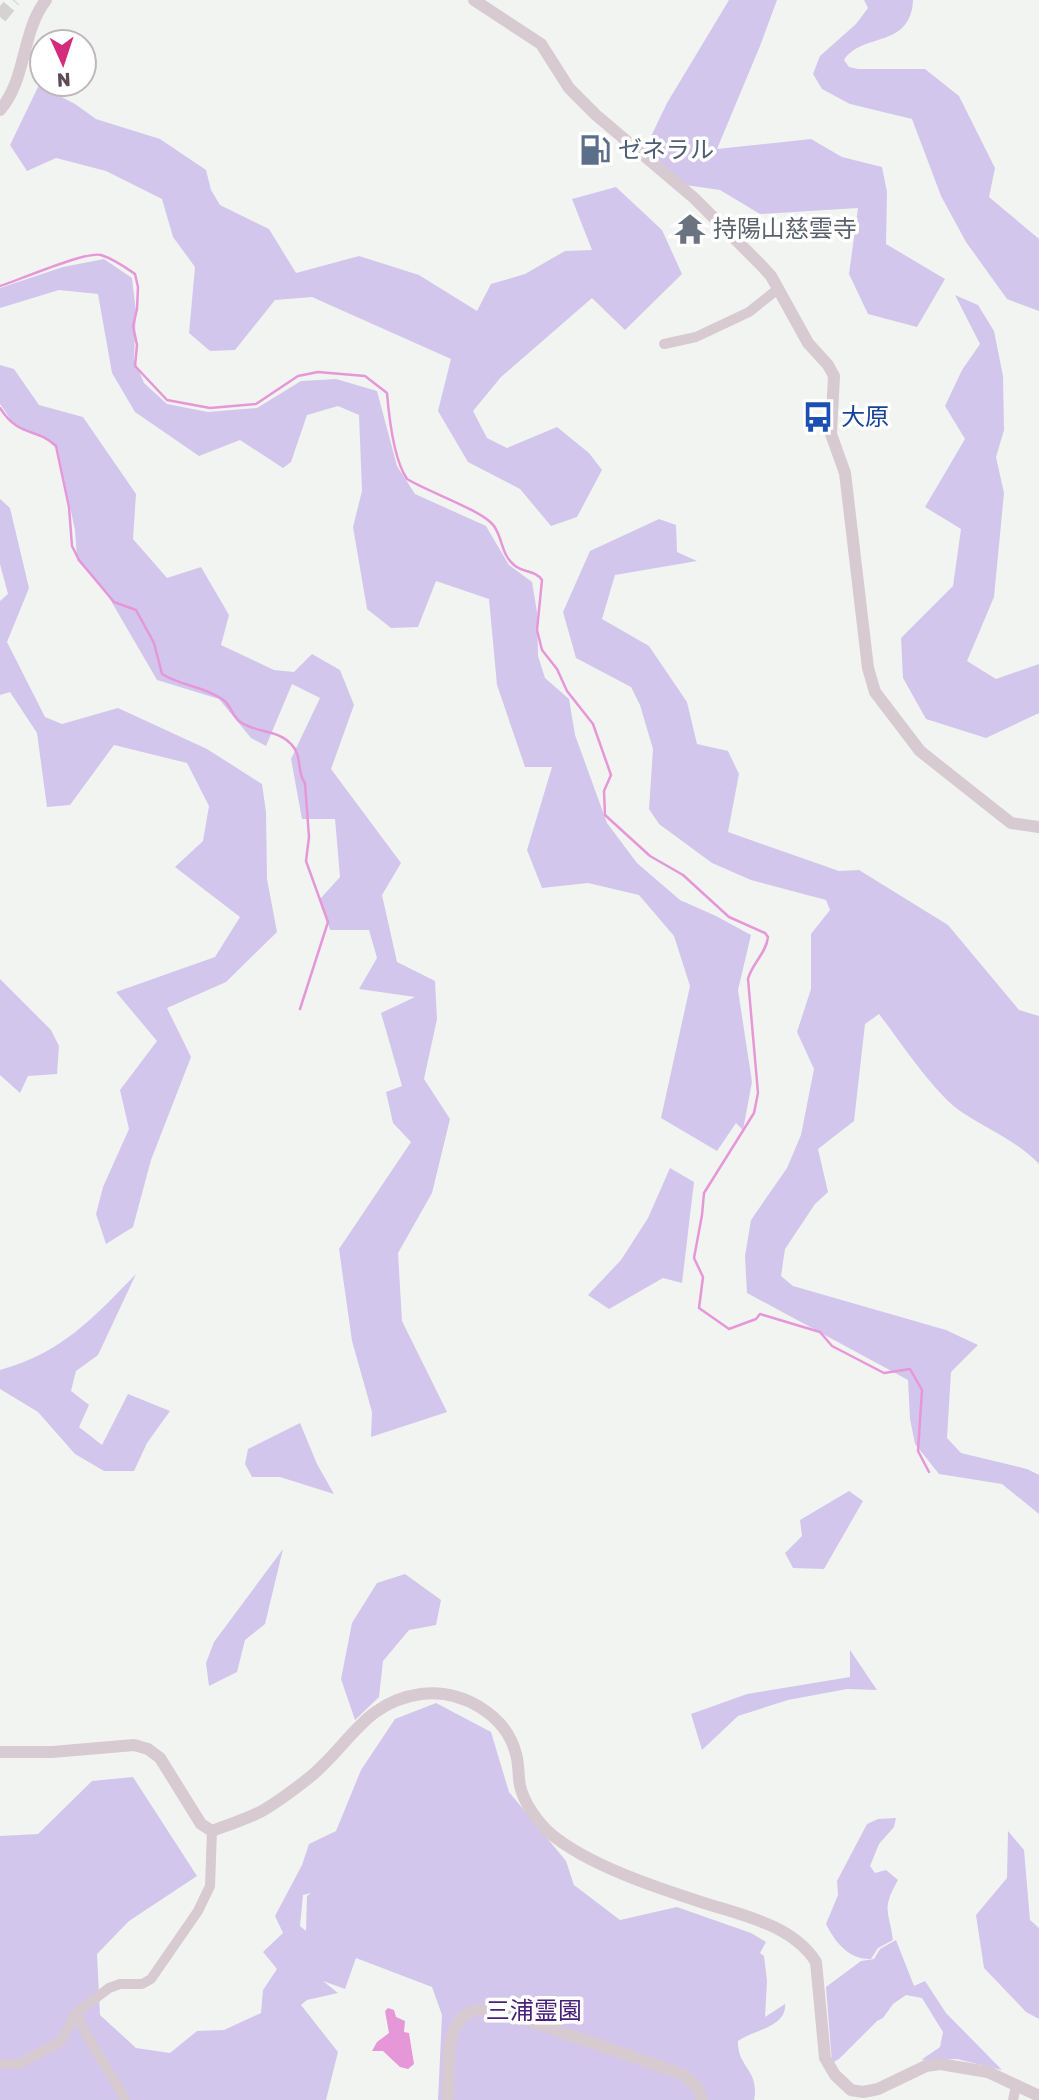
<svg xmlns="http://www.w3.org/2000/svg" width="1039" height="2100" viewBox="0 0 1039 2100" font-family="Rubik,'Noto Sans JP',sans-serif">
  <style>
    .green { fill: #d3c6ec; fill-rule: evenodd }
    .water { fill: #e597d8 }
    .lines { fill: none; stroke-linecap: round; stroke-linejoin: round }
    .stream { stroke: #e597d8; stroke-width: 2.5 }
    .secondary-tunnel { stroke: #d4d2d3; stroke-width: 14; stroke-dasharray: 14 7; stroke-linecap: butt }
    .minor { stroke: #d8cad1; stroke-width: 10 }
    .tertiary { stroke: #d8cad1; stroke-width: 12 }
    .labels { text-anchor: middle; stroke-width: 7; stroke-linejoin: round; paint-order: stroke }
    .service-label { font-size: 24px; fill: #4e5e75; stroke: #fff; text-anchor: start }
    .worship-label { font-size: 24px; fill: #5b616d; stroke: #fff; text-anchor: start }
    .transit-label { font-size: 24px; fill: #164399; stroke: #fff; text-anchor: start }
    .park-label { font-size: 24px; fill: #4a217a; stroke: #fff }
  </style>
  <rect width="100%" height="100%" fill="#f2f4f2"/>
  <!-- green -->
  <g class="green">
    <polygon points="729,0 777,0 760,46 717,149 811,139 842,157 882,167 887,192 886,244 945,279 917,327 868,314 849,274 858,208 760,214 720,190 685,185 644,151 667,103"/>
    <path d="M 864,0 L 913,0 C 911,49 862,32 844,60 L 849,67 L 858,69 L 925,69 L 959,96 L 995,168 L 989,197 L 1039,239 L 1039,311 L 1007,299 L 966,242 L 941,196 L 912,119 L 850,104 L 822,89 L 813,74 L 820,56 L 856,24 L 868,8 Z"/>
    <polygon points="39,85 75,104 96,119 160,139 206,170 211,190 220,205 269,229 296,273 359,256 419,275 477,311 491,284 525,274 565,251 592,250 572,199 616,187 662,230 682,274 625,330 592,298 501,377 473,411 487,438 507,448 557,427 589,453 602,470 577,517 551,526 520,489 468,462 438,411 451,359 312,297 275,300 235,350 210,351 189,333 195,267 173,237 162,199 106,171 56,158 27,171 10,145"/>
    <polygon points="104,259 132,278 136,312 134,359 144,383 167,404 208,412 257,408 301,381 336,379 377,391 397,466 415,494 486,526 509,565 532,582 537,612 538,656 545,678 569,699 575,735 607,823 637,863 680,900 716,916 751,935 738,990 752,1082 743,1130 736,1123 717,1151 661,1118 690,986 674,936 639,895 588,883 542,888 527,850 552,767 525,767 497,685 489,599 436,581 418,627 391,628 367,609 353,527 362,491 359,415 338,406 307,415 291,462 283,468 240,440 199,456 135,412 112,373 98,294 59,290 0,308 0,288 63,267"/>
    <polygon points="955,295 978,305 994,331 1003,376 1004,430 996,457 1004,493 994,597 967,661 996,679 1039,664 1039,713 986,738 926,719 903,678 901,638 953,586 961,529 925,507 965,439 945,406 962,370 980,344"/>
    <polygon points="0,365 14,369 39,405 83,417 136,494 133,539 167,578 201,567 229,615 221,645 274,670 294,672 312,654 340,670 354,705 331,769 401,863 382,895 397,962 435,981 437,1019 424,1079 450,1119 432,1193 398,1253 402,1321 447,1412 371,1437 372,1412 352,1341 339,1249 411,1142 393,1123 386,1092 402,1086 381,1013 415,997 359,989 377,958 369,930 330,930 320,899 340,877 335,819 302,819 291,759 320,698 292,684 266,746 251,738 219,699 157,680 107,594 77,560 75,530 58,450 48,439 22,429 11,420 0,404"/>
    <polygon points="0,499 10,508 29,588 7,642 45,717 62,724 118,708 207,749 262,784 266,812 267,879 277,932 226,982 167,1008 191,1057 151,1160 133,1227 106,1244 96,1214 103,1187 129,1129 120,1090 157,1041 116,992 215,957 240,917 175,867 203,841 209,806 187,763 114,745 70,805 47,807 37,733 10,692 0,695 0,601 8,594 0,564"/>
    <path d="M 659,519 L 676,525 L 677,552 L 697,561 L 615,575 L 602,619 L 649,646 L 687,702 L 697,744 L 728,751 L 739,774 L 728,832 L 839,871 L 859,870 L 948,925 L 1019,1010 L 1039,1016 L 1039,1164 C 1017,1141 989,1130 963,1113 C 935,1095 900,1041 879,1014 L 865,1024 L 854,1121 L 818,1149 L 828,1192 L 815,1204 L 785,1249 L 781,1276 L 793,1286 L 946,1330 L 978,1345 L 951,1372 L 947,1438 L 961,1453 L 1027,1469 L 1039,1475 L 1039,1514 L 1002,1484 L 939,1474 L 915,1444 L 910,1419 L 908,1380 L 747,1293 L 745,1256 L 751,1220 L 787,1168 L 801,1135 L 814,1069 L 797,1032 L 811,989 L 811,934 L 830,910 L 826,900 L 751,880 L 712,863 L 659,824 L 649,809 L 653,749 L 640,705 L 631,687 L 576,658 L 563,612 L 590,551 Z"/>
    <polygon points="0,979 51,1030 59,1046 57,1074 28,1076 20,1093 0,1075"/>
    <polygon points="670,1168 694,1182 682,1283 663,1278 609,1309 588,1295 621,1260 648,1218"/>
    <path d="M 136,1274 L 98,1355 L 76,1371 L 71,1391 L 89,1405 L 79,1427 L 102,1445 L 128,1394 L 170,1411 L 147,1443 L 134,1471 L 104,1471 L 75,1454 L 38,1412 L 0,1389 L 0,1370 C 62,1353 93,1318 136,1274 Z"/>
    <polygon points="300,1423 317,1464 334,1494 280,1477 252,1477 245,1464 248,1449"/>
    <polygon points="849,1491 863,1501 824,1569 793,1568 785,1553 802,1536 800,1520"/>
    <polygon points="283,1549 265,1624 245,1640 237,1672 209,1686 206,1663 214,1642"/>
    <polygon points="405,1574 441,1600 436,1625 409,1630 383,1661 379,1697 355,1720 341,1679 352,1623 377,1583"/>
    <polygon points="850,1650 877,1690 847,1689 788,1700 738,1716 702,1750 691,1714 747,1694 850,1677"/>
    <path d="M 436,1703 L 491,1732 L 509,1792 L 566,1861 L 574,1885 L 620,1920 L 677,1907 L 751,1933 L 766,1942 L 760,1953 L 764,1956 L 767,1981 L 765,2017 L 785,2004 C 787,2027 753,2030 738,2041 C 737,2067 760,2070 754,2100 L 438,2100 L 442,2015 L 432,1987 L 356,1958 L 345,1989 L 323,1981 L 338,1993 L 307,2000 L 301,2005 L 338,2052 L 326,2100 L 0,2100 L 0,1836 L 38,1834 L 92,1781 L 133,1777 L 197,1876 L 129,1921 L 97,1954 L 100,2015 L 136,2048 L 170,2053 L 197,2031 L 224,2030 L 261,2013 L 263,1990 L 277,1969 L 263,1952 L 283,1933 L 275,1916 L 302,1865 L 309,1844 L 336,1831 L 361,1770 L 395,1719 ZM 311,1893 L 307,1896 L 306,1931 L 300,1926 L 303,1895 Z"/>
    <path d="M 896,1818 L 894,1827 L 879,1844 L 870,1866 L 875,1873 L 886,1870 L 898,1880 C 881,1910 889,1910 893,1940 L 878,1948 L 871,1959 C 849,1960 835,1942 826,1924 L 838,1895 L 837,1881 L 867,1824 L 878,1819 Z"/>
    <polygon points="1008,1831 1024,1850 1030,1920 1039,1928 1039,2019 1026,2012 984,1968 976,1915 1007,1878"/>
    <polygon points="896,1940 914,1986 925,1981 946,2013 1002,2070 957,2059 921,2060 940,2047 943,2032 922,1998 906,1995 893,2004 883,2018 877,2021 839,2059 832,2063 826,1987 861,1961 874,1959 880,1949"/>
  </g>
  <!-- water -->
  <polygon class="water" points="388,2008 394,2010 396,2017 405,2021 404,2032 409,2033 414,2064 408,2069 400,2067 383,2051 372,2051 377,2042 389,2033 385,2011"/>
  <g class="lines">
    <!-- stream -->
    <g class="stream">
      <path d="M 0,286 C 20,280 85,251 101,255 C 114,259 125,267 135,274 L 138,287 L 137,309 L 133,326 L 137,345 L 135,366 L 167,400 L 210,408 L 256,404 L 298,376 L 318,372 L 365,376 L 387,393 C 389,417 394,460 407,479 C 428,492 482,510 494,526 C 503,539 501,554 514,565 C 523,573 535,570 542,580 L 537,630 L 542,650 L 557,669 L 567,691 L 593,724 L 611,775 L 604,791 L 605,815 L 650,856 L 683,875 L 729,917 L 765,933 L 768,937 C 766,954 752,963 748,979 L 758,1093 L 754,1113 L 704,1193 L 702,1215 L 694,1258 L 703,1277 L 699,1308 L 729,1329 L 756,1319 L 760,1314 L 820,1332 L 832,1346 L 884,1373 L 910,1369 L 922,1390 L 918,1451 L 929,1472"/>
      <path d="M 0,408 C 19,438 36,427 56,446 L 69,507 L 72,546 L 79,560 L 114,602 L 136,610 L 154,643 L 162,674 C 181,686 203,686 222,699 C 232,705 232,718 242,723 C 258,733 278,730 291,744 C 303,755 296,772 305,783 L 309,837 L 306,861 L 328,922 L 300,1009"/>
    </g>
    <!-- secondary-tunnel -->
    <polyline class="secondary-tunnel" points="0,17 14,0"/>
    <!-- minor -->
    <g class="minor">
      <polyline points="664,344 696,337 749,312 778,289"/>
      <path d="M 76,2013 C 89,2044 110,2070 125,2100"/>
      <polyline points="0,2064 19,2064 60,2042 76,2013 109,1988 120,1984 142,1984 151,1979 198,1911 210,1886 212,1831"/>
      <polyline points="1013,2100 1016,2086"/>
    </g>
    <!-- tertiary -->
    <g class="tertiary">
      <polyline points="474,0 541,44 569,88 596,115 694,198 761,265 771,276 808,343 828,365 834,376 831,434 845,473 868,668 875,692 920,751 1011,823 1039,827"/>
      <path d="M 0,110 C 27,79 21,32 46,0"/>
      <path d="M 0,1752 L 52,1752 L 134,1745 L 148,1749 L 160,1758 L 201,1824 L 212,1831 C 228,1825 247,1819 262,1811 C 276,1803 292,1791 305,1781 C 348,1749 362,1702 421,1694 C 461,1689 506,1714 516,1754 C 519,1764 518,1775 520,1786 C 524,1803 538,1823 551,1834 C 588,1865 655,1887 701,1902 C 740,1915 792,1924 816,1962 L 825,2058 L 835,2075 L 851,2090 L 863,2092 L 878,2089 L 926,2066 L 940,2064 L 988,2072 L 1039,2096"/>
      <path d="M 448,2100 C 450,2054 440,1993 509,2014 L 682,2074 L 697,2087 L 702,2100"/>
    </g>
  </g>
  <!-- icons -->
  <defs>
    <symbol id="fuel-bare" viewBox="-9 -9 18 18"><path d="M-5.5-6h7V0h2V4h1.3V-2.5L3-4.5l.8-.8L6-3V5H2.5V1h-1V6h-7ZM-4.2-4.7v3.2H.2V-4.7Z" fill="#5c6f8a" stroke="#fff" stroke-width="2.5" paint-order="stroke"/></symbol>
    <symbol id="temple-bare" viewBox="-9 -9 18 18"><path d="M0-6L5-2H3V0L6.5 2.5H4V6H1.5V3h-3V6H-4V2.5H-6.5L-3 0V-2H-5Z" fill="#6b7280" stroke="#fff" stroke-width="2.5" paint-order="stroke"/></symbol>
    <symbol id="bus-bare" viewBox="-9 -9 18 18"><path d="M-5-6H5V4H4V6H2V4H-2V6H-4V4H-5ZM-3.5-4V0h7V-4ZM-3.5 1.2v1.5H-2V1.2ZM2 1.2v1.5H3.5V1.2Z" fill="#1a4fb4" stroke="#fff" stroke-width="2.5" paint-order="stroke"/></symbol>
  </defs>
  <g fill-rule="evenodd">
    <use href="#fuel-bare" x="573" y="128" width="44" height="44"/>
    <use href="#temple-bare" x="668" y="207" width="44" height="44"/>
    <use href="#bus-bare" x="796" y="395" width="44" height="44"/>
  </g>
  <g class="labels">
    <!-- service labels -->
    <g class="service-label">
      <text x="618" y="158">ゼネラル</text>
    </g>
    <!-- worship labels -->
    <g class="worship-label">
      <text x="713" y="237">持陽山慈雲寺</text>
    </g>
    <!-- transit labels -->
    <g class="transit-label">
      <text x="841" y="425">大原</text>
    </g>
    <!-- park labels -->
    <g class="park-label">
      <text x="534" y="2019">三浦霊園</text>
    </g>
  </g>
  <!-- north arrow -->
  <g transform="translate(63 63) rotate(177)"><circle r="33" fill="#ffffff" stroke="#bfb7bb" stroke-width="2"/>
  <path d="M0-5L12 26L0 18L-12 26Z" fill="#d52b7c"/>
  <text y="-10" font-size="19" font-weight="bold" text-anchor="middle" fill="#5e4b56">N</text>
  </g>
</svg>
